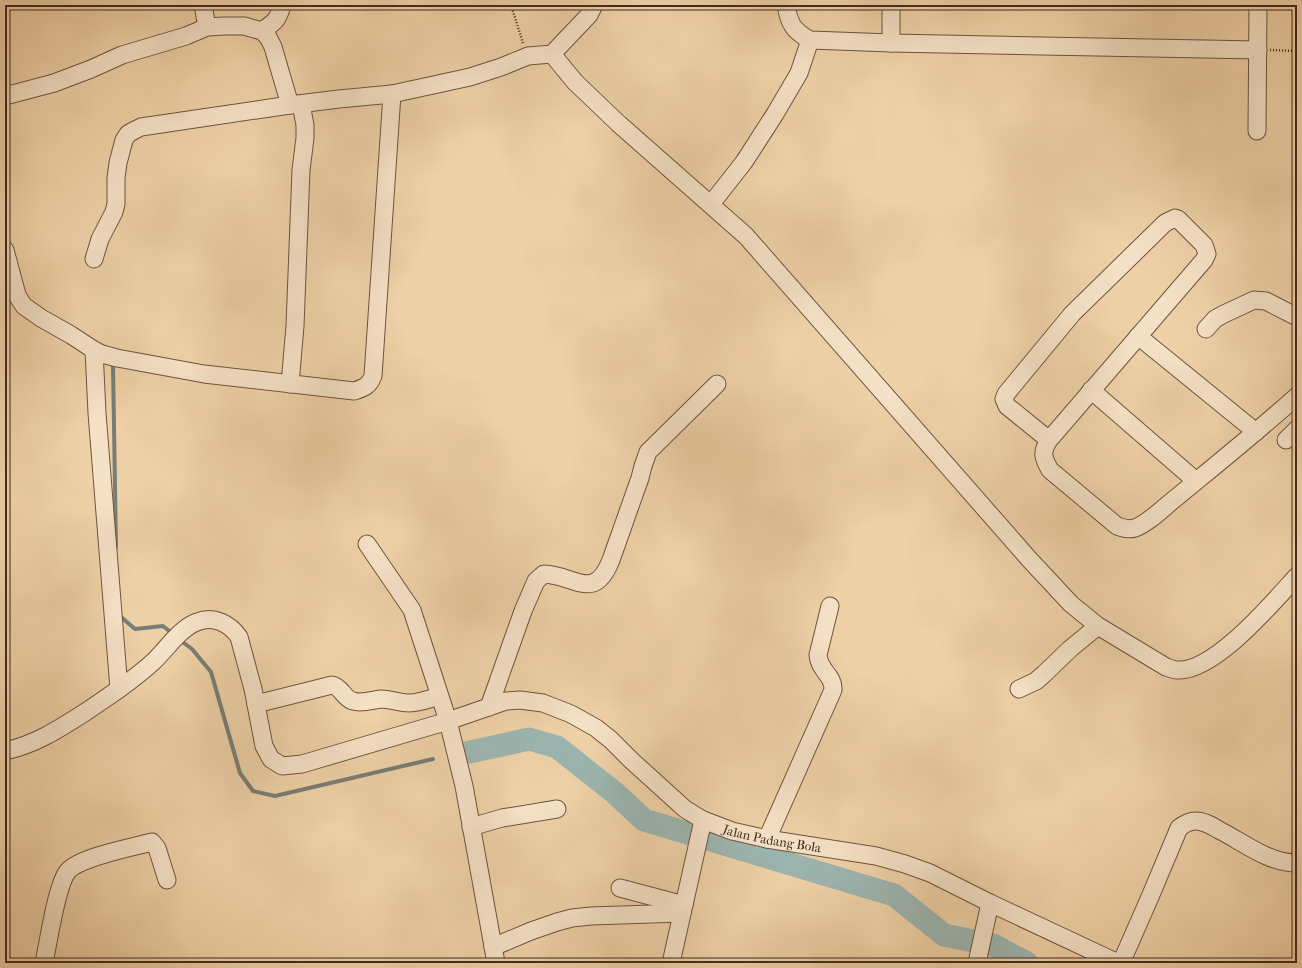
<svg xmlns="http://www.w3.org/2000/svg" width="1302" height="968" viewBox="0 0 1302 968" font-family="'IM FELL French Canon',serif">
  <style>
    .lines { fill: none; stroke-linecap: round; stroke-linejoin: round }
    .stream { stroke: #787e76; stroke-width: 4 }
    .river { stroke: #9cb5b0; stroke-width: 23 }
    .minor-casing { stroke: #6d5440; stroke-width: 19 }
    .path { stroke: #422b1e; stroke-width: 2.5; stroke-dasharray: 1 2; stroke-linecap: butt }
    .minor { stroke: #f5e1c6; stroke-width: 17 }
    .labels { text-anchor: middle; stroke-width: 3; stroke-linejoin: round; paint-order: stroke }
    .street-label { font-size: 13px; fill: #422b1e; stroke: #f5e1c6 }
  </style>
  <rect width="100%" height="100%" fill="#efd1a7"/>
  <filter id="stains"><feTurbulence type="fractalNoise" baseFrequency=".005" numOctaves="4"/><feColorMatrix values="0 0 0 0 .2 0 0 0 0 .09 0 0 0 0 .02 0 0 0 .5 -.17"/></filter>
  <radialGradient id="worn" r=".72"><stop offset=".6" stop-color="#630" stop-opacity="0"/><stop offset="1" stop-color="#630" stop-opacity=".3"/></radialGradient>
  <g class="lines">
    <!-- stream -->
    <g class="stream">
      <polyline points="113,366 116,547"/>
      <polyline points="120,614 121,617 135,629 163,626 173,634"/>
      <polyline points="180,640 192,649 211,672 240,773 253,791 275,796 433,759"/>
    </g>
    <!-- river -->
    <polyline class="river" points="470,752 529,739 557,747 615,793 644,820 894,895 944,935 993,945 1027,963"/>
    <defs>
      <g id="minor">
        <polyline points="203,5 207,27"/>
        <path d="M 786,5 C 789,23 793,31 810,40 L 891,43 L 1258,50"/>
        <path d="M 262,31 C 274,22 278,21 282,5"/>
        <polyline points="891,43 891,5"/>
        <path d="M 552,54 L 575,82 L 619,124 L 746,236 L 1029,559 L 1071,604 L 1098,626 L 1166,667 C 1169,668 1174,670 1177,670 C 1214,673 1274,601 1297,576"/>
        <polyline points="5,96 54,83 91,69 122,55 186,36 207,27 224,26 244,26 262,31 268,37 273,47 290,105"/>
        <polyline points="1257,131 1258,5"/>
        <polyline points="711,204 744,162 775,114 799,73 810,40"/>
        <path d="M 5,250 L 16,291 L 18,297 L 24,306 L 41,318 L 71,335 L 94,350 L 102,354 L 117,358 L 204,374 L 354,391 C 364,388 369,386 373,376 L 392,94"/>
        <polyline points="94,259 100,239 114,212 116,204 116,178 118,163 124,140 128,134 133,131 141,127 290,105 339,99 392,94 470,77 501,67 528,56 552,54 589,15 594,5"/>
        <polyline points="1206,329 1215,319 1224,314 1254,300 1266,301 1297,317"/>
        <polyline points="1138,336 1256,432"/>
        <polyline points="94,350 97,413 119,689"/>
        <polyline points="290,384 295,326 301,170 305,138 305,125 301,104"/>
        <polyline points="1091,390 1196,481"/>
        <path d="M 1049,440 L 1007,406 L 1004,399 L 1006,394 L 1072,314 L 1165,223 L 1175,218 L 1178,219 L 1204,245 L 1207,254 L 1204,260 L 1049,440 C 1041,452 1043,458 1050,470 L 1117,526 C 1123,528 1128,530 1135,528 C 1149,523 1165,506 1177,497 C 1217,464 1258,431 1297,396"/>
        <polyline points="1286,440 1297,429"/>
        <polyline points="367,544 412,610 448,721 464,786 496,963"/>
        <polyline points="1019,689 1036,681 1044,674 1070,649 1087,635 1098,626"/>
        <path d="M 256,704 L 332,685 C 342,687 343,698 353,701 C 362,704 372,700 381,699 C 390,699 400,703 409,703 C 419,703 430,699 439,696"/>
        <path d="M 489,707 L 523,611 L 536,581 L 544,574 C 575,575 594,603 611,560 L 640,478 L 643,466 L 648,452 L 717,384"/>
        <path id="s1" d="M 5,751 C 34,745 59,729 84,713 C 108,697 132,681 153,662 C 166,650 180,628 197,622 C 214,615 230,624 239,637 L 253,689 L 264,746 L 271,759 L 282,766 L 302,764 L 448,721 L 506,701 L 520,700 L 543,703 L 571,714 L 596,728 L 611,740 L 632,761 L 685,809 L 703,820 L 732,831 L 767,839 L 876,856 L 905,864 L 930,873 L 990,903 L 1118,963"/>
        <polyline points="471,827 502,818 557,809"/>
        <path d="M 767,839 L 833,690 C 834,675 819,671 818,655 L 830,606"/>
        <polyline points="620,888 684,905"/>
        <polyline points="493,947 531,931 557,922 572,918 591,916 682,913"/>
        <path d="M 44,963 C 48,944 57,883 68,871 C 80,857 133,847 152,842 L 157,848 L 167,880"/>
        <polyline points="671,963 703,820"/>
        <polyline points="977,963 990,903"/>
        <path d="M 1121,963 L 1150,897 L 1179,828 C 1184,824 1189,821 1196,821 C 1204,821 1212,826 1219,830 C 1243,842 1268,863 1297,863"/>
      </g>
    </defs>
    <!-- minor casing -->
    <use href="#minor" class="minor-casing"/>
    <!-- path -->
    <g class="path">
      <polyline points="511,5 523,43"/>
      <polyline points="1270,50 1297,51"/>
    </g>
    <!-- minor -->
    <use href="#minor" class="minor"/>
  </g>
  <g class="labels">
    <!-- street labels -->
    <g class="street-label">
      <text dy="5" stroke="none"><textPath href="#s1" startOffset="965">Jalan Padang Bola</textPath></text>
    </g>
  </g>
  <!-- margin -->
  <rect width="1302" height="968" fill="none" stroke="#efd1a7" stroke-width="20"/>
  <rect x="6" y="6" width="1290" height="956" fill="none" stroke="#422b1e" stroke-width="2"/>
  <rect x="10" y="10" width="1282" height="948" fill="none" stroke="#422b1e"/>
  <rect width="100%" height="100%" filter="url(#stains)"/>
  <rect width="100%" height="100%" fill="url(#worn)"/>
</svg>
